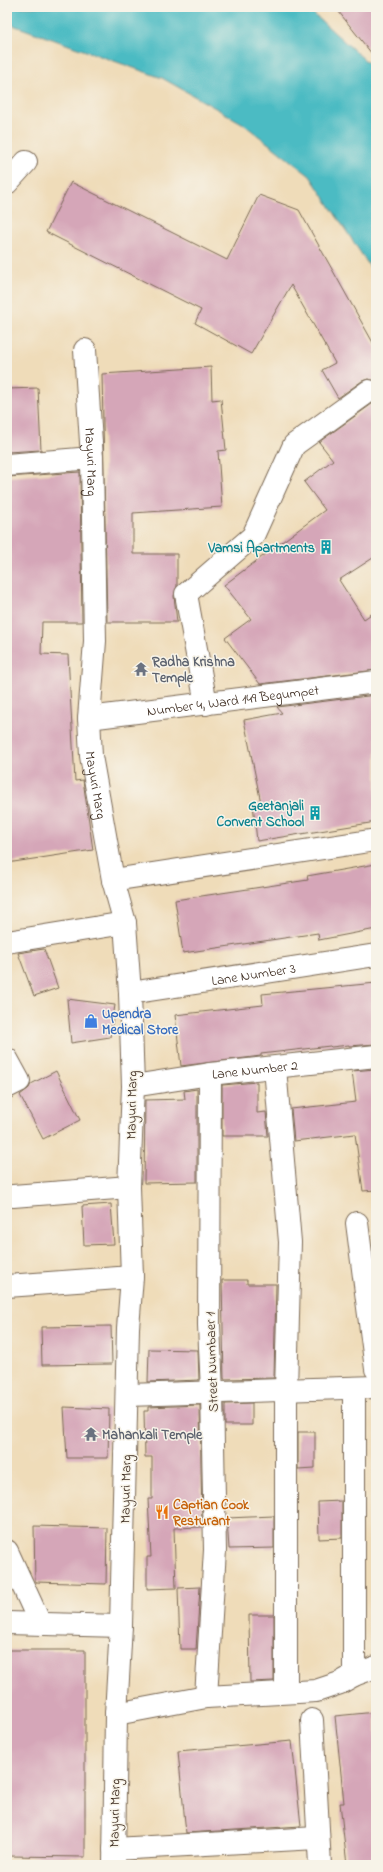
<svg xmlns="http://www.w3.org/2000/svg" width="383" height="1872" viewBox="0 0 383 1872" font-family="'Indie Flower',sans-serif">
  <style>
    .water { fill: #4cbbc3; stroke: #447270 }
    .building { fill: #d5a6b8 }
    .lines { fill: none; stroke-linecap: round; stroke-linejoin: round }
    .street-casing { stroke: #7a6854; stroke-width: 24 }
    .street { stroke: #fff; stroke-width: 22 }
    .labels { text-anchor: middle; stroke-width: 3; stroke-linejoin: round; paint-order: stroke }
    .street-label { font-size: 14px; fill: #3b2a1e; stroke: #f7f3e8 }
    .culture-label { font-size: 14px; font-weight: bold; fill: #0d838f; stroke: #f7f3e8; text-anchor: end }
    .worship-label { font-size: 14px; font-weight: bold; fill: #5b616d; stroke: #f7f3e8; text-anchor: start }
    .shop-label { font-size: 14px; font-weight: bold; fill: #366cbe; stroke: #f7f3e8; text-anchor: start }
    .food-label { font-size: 14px; font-weight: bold; fill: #c56008; stroke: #f7f3e8; text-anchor: start }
  </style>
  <rect width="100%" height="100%" fill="#f7f3e8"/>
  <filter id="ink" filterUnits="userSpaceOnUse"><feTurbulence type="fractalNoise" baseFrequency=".025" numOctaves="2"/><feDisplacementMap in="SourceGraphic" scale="8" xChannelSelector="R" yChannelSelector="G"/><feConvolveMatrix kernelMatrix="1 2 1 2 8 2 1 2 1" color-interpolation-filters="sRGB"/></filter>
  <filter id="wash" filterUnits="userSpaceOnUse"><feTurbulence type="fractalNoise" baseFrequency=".012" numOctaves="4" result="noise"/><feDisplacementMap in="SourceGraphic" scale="16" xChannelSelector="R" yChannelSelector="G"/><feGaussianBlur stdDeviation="0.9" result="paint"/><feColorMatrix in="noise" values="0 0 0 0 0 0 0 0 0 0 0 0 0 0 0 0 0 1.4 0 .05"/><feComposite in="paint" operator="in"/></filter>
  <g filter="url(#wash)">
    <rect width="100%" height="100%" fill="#efdcb9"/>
    <!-- water -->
    <polygon class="water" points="7,7 306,7 376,70 376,276 310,176 242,123 162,78 7,23"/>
    <g id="blocks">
      <!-- building -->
      <g class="building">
        <polygon points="335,7 376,7 376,59"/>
        <polygon points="71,182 227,260 259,195 299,210 376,348 376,381 368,379 362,381 338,398 322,370 335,363 291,285 251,354 195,323 201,310 46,232"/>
        <polygon points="211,367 212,400 221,399 226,450 218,451 222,507 133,513 133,554 177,554 177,586 174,596 177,622 107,622 102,374"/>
        <polygon points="38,388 41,450 7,452 7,389"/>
        <polygon points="376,401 376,556 339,580 364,619 376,611 376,670 260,684 225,638 251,619 224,585 325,510 304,482 333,460 319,442"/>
        <polygon points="80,472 82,622 42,622 41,654 68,655 75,781 83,780 93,850 7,863 7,477"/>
        <polygon points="376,695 376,822 257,841 253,804 261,803 244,720 282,713 277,707"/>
        <polygon points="376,864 376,929 319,940 318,933 183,953 175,900 308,880 307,876"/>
        <polygon points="44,949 58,988 34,996 18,953"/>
        <polygon points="376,983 376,1044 349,1046 349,1045 331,1047 330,1046 261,1054 261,1056 181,1066 175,1015 263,1005 262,994"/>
        <polygon points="67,999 115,1005 110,1037 71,1043"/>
        <polygon points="376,1069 376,1190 363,1191 355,1134 294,1141 291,1109 356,1102 352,1071"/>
        <polygon points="56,1071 80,1120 43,1139 20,1095 29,1088 31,1084"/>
        <polygon points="257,1082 257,1113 266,1112 268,1136 222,1136 222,1085"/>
        <polygon points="197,1089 197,1182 144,1183 145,1100 185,1099 184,1091"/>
        <polygon points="111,1204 114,1244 84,1245 82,1206"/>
        <polygon points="222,1280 247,1280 247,1284 276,1284 274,1378 224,1379"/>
        <polygon points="111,1326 112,1364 42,1365 41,1327"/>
        <polygon points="149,1349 198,1350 199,1380 148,1382"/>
        <polygon points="252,1403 252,1425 225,1425 225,1404"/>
        <polygon points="200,1405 202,1527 174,1528 176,1588 147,1589 147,1557 151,1557 148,1499 152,1499 152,1457 145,1457 144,1411 148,1411 148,1407"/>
        <polygon points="64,1407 109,1409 108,1458 67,1458"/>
        <polygon points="298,1432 315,1432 315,1468 298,1469"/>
        <polygon points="342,1501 342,1538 319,1539 318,1502"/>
        <polygon points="274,1516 274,1548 229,1549 227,1518"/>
        <polygon points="34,1526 107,1528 106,1584 35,1582"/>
        <polygon points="200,1587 196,1649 180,1649 178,1588"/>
        <polygon points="249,1615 274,1615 274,1681 250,1682"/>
        <polygon points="7,1650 85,1650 85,1857 7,1856"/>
        <polygon points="376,1712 376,1865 347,1865 340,1803 344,1803 335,1716"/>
        <polygon points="292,1741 301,1826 186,1833 178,1751"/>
      </g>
    </g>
  </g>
  <g filter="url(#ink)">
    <use href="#blocks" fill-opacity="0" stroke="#7a6854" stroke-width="1"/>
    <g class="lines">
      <defs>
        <g id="street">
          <polyline points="7,183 26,162"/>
          <path id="s1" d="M 85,350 L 92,458 L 95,641 L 89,718 L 91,756 L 113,880 L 125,923 L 130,993 L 133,1086 L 129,1187 L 132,1277 L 128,1328 L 121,1626 L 116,1714 L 114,1865"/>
          <polyline points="7,465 92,458"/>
          <polyline points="206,704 186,594 253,536 294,445 369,391"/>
          <path id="s2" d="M 89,718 L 376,682"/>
          <polyline points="113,880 376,840"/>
          <polyline points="7,942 125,923"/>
          <path id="s3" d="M 130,993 L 376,955"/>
          <polyline points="7,1059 19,1081 7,1087"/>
          <polyline points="275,1068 290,1242 286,1390 286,1692"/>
          <path id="s4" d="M 133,1086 L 210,1074 L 376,1056"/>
          <polyline points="13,1196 129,1187"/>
          <polyline points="357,1223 376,1369"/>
          <polyline points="7,1286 132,1277"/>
          <polyline points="127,1395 376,1387"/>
          <polyline points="7,1551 40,1623"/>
          <polyline points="7,1623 121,1626"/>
          <polyline points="354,1675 354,1389"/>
          <polyline points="206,1697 215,1550 212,1392 209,1325 210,1074"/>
          <polyline points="116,1714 206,1697 316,1691 340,1683 354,1675 376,1667"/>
          <polyline points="312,1720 320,1865"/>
          <polyline points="114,1849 317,1838"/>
        </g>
      </defs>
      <!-- street casing -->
      <use href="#street" class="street-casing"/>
      <!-- street -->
      <use href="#street" class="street"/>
    </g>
  </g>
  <!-- icons -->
  <defs>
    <symbol id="building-bare" viewBox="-9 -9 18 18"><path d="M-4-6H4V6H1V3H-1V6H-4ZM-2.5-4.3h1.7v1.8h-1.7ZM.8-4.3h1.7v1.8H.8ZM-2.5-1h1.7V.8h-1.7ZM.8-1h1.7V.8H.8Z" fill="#0f9aa8" stroke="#f7f3e8" stroke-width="2.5" paint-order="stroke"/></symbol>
    <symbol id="temple-bare" viewBox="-9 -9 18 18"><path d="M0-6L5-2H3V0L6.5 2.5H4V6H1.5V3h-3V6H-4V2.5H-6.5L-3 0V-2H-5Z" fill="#6b7280" stroke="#f7f3e8" stroke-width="2.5" paint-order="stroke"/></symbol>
    <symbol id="shop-bare" viewBox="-9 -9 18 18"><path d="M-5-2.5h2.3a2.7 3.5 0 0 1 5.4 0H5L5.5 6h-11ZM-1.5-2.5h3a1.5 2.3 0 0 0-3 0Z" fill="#3f7fe0" stroke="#f7f3e8" stroke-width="2.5" paint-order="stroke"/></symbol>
    <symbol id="restaurant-bare" viewBox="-9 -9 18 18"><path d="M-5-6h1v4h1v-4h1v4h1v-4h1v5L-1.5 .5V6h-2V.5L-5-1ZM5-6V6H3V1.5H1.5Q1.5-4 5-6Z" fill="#e8710a" stroke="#f7f3e8" stroke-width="2.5" paint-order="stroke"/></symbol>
  </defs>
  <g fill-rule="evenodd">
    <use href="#building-bare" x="316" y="537" width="20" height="20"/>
    <use href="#temple-bare" x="131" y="659" width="20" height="20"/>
    <use href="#building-bare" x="305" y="803" width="20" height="20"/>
    <use href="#shop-bare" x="81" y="1011" width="20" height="20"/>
    <use href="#temple-bare" x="81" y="1424" width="20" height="20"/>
    <use href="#restaurant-bare" x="152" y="1502" width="20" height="20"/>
  </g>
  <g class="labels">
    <!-- street labels -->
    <g class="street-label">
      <text dy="5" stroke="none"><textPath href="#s1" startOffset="112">Mayuri Marg</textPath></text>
      <text dy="5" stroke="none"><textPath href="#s2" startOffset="145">Number 4, Ward 149 Begumpet</textPath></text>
      <text dy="5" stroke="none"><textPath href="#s1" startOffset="436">Mayuri Marg</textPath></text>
      <text dy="5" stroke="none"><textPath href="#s3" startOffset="125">Lane Number 3</textPath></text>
      <text dy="5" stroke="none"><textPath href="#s4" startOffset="123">Lane Number 2</textPath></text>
      <text transform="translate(131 1105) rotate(-89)" y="5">Mayuri Marg</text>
      <text transform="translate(211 1362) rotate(-92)" y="5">Street Numbaer 1</text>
      <text transform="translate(125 1489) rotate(-89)" y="5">Mayuri Marg</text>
      <text transform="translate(114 1813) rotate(-89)" y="5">Mayuri Marg</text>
    </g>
    <!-- culture labels -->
    <g class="culture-label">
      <text x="315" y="552">Vamsi Apartments</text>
      <text x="304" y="810">Geetanjali<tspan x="304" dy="16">Convent School</tspan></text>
    </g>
    <!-- worship labels -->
    <g class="worship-label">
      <text x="152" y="666">Radha Krishna<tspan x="152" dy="16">Temple</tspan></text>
      <text x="102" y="1439">Mahankali Temple</text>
    </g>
    <!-- shop labels -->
    <g class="shop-label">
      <text x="102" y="1018">Upendra<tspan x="102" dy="16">Medical Store</tspan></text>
    </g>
    <!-- food labels -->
    <g class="food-label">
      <text x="173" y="1509">Captian Cook<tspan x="173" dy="16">Resturant</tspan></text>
    </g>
  </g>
  <!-- margin -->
  <rect width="383" height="1872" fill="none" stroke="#f7f3e8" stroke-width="24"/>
</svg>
